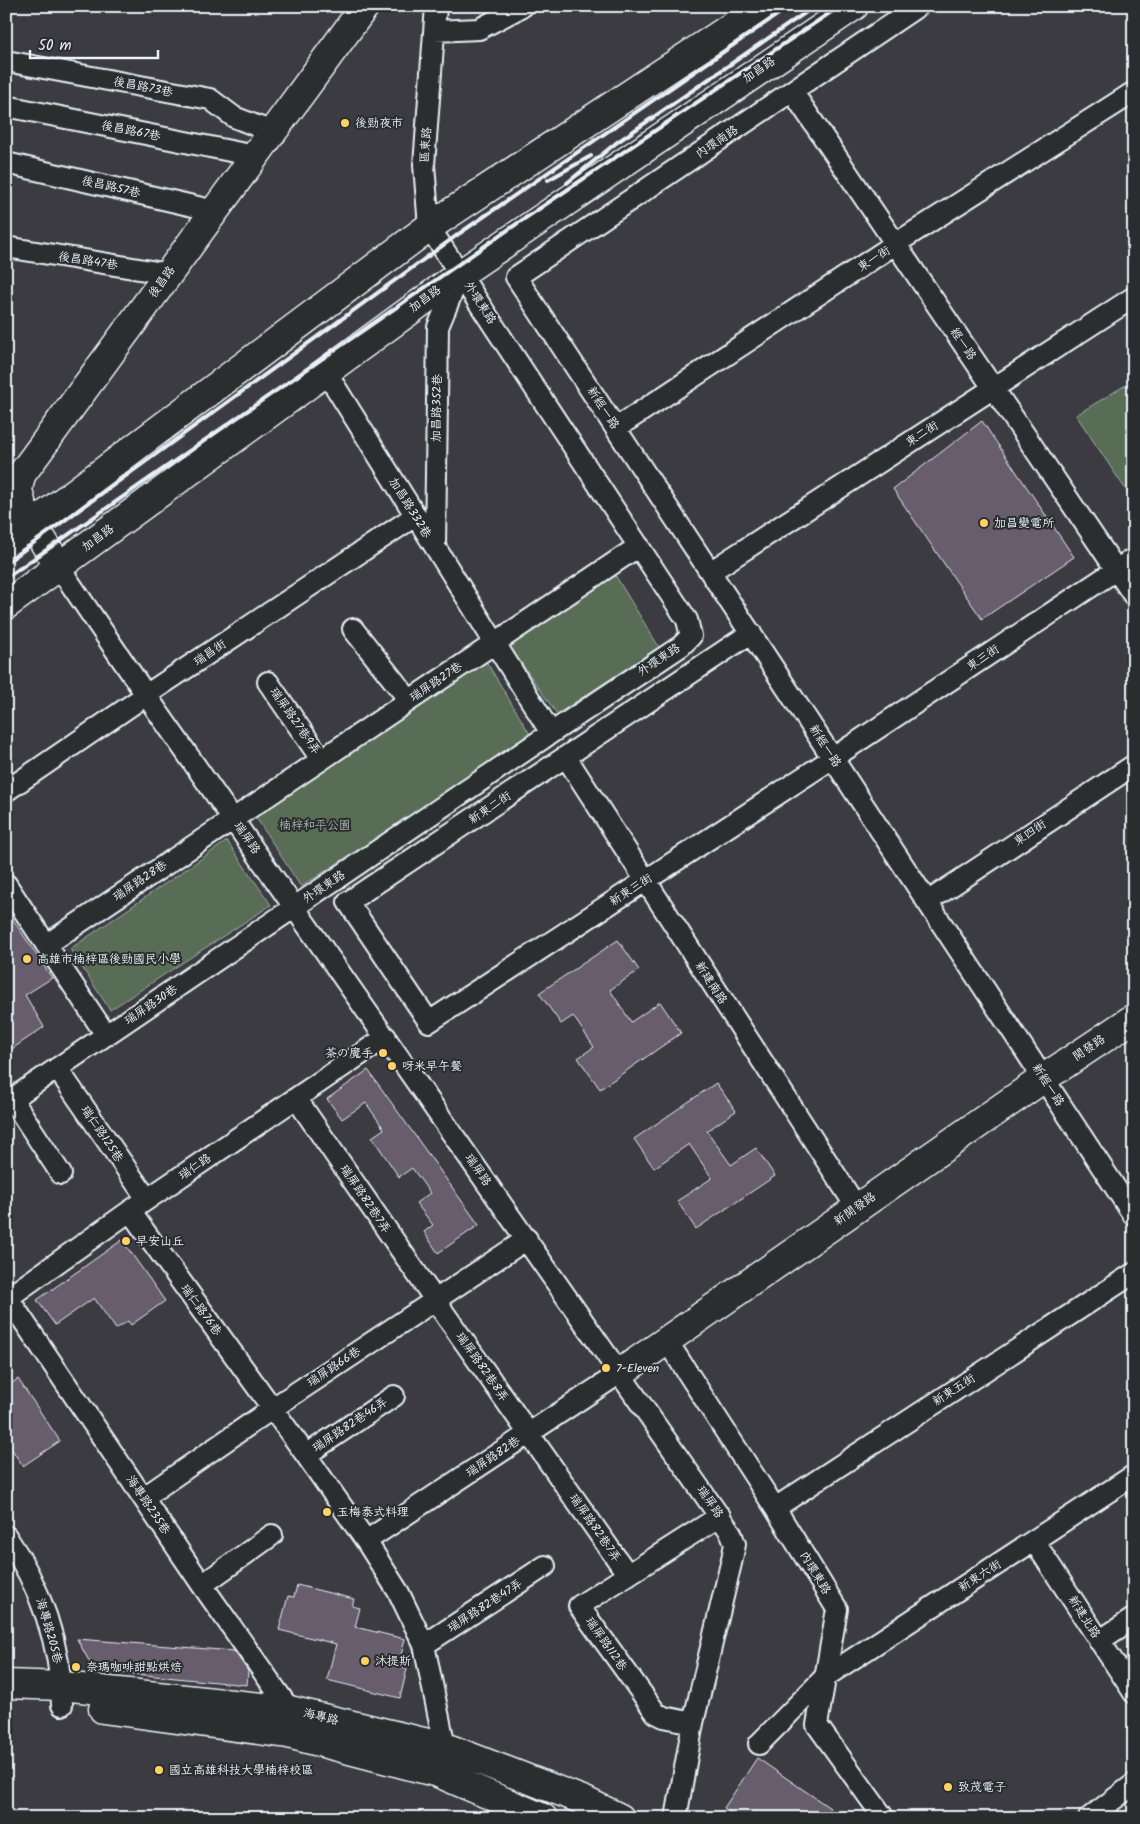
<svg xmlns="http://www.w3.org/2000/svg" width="1140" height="1824" font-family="Kalam,'LXGW WenKai TC','Klee One',sans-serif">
	<rect width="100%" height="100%" fill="#3c3b41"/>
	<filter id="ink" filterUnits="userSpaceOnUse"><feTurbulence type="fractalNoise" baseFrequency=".02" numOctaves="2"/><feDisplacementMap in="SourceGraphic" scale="10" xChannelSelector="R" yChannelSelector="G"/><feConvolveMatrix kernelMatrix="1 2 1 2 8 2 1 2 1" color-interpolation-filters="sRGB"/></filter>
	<g filter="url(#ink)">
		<path fill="#596c56" stroke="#a0aea7" d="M 1134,380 L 1134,502 L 1076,415 Z
			M 615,575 L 659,647 L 557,714 L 508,644 Z
			M 486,661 L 531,736 L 301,887 L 253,813 Z
			M 227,841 L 271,905 L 110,1010 L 70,949 Z"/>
		<path fill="#675d6d" stroke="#e8f1f8" d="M 982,421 L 1074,557 L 982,619 L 893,489 Z
			M 6,909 L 52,978 L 25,995 L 44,1027 L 6,1053 Z
			M 618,940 L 639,970 L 610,990 L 631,1022 L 660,1002 L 681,1033 L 600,1089 L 578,1058 L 594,1047 L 573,1016 L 561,1024 L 539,993 Z
			M 368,1070 L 479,1225 L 438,1253 L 424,1232 L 433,1225 L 416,1203 L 430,1193 L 412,1168 L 399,1177 L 372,1137 L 384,1129 L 366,1103 L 342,1119 L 327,1099 Z
			M 716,1083 L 736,1111 L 707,1131 L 731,1165 L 756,1148 L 775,1176 L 696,1229 L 677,1201 L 712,1178 L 689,1144 L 654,1168 L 634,1139 Z
			M 122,1240 L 165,1301 L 131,1325 L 128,1321 L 116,1329 L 94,1298 L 55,1325 L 37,1300 Z
			M 18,1379 L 60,1441 L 23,1466 L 6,1441 L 6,1387 Z
			M 297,1585 L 354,1599 L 352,1606 L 360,1608 L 355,1627 L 405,1639 L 398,1667 L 407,1669 L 400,1698 L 327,1680 L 336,1644 L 279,1630 L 288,1596 L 294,1597 Z
			M 77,1639 L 234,1651 L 248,1671 L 247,1685 L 94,1670 Z
			M 757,1758 L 830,1808 L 823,1818 L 738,1818 L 724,1808 Z"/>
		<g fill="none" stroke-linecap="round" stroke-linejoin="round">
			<defs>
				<path id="street" d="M 918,6 L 516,277 L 1134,1216
					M 434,31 L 479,29 L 523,6
					M 6,61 L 210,99 L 234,117 L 272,132
					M 792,91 L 1134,596
					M 6,106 L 255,156
					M 6,163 L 215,211
					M 6,247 L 169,274
					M 326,372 L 551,733
					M 616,428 L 895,244 L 1134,92
					M 435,547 L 438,327 L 460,274
					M 59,567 L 146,695 L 731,1533 L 735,1544 L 732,1559 L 693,1723 L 676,1818
					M 710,572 L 1134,297
					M 353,629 L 409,700
					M 751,633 L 348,902 L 429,1022 L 833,758 L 1134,558
					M 268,682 L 321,759
					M 566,757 L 857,1208
					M 6,791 L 146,695 L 415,516
					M 6,884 L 106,1035
					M 927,902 L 1134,765
					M 46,945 L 639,546
					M 57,1068 L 147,1199
					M 296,1098 L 435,1300 L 628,1575
					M 12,1099 L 61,1174
					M 6,1103 L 551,733 L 681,646 L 691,636 L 687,620 L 429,227 L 424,165 L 436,6
					M 130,1211 L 306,1455 L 366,1541 L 399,1593 L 424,1645 L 445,1747 L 442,1758
					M 6,1295 L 202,1585 L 290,1710
					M 6,1299 L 130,1211 L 386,1037
					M 667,1341 L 775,1508 L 837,1609 L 817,1725 L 884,1818
					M 306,1455 L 394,1396
					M 143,1498 L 273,1408 L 527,1239
					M 775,1508 L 1134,1273
					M 6,1536 C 40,1585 61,1645 62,1705
					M 366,1541 L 620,1373
					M 1034,1541 L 1134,1693
					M 202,1585 L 272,1535
					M 1099,1641 L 1134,1618
					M 424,1645 L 545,1566
					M 693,1723 L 664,1717 L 656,1713 L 579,1606 L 720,1516
					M 759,1744 L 825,1677 L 1134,1475
					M 1089,1818 L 1134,1784"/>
				<path id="secondary" d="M 6,542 L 33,524 L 429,227 L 763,6
					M 59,567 L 22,506 L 18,490 L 21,475 L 365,6
					M 6,605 L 460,274 L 854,6
					M 620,1373 L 1044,1078 L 1134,1018
					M 6,1684 L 62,1686 L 290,1710 L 445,1747 L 585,1801 L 620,1818
					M 103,1709 L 288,1734 L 438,1773 L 543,1818"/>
			</defs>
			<use href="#street" stroke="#e8f1f8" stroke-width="24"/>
			<use href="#secondary" stroke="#e8f1f8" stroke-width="31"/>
			<use href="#street" stroke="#2a2d2e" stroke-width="20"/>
			<use href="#secondary" stroke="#2a2d2e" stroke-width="28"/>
			<path stroke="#e8f1f8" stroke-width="4" d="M 548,180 L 591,156
				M 567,183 L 616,143 L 815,6
				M 6,563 L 460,233 L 790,6
				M 6,578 L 515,225 L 840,6"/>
		</g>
	</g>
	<g fill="#ffd166" stroke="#2a2d2e" stroke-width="2">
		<circle cx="345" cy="123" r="5"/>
		<circle cx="984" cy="523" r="5"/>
		<circle cx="27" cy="959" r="5"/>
		<circle cx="383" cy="1053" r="5"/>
		<circle cx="392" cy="1066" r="5"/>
		<circle cx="126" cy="1241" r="5"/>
		<circle cx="606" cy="1368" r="5"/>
		<circle cx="327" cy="1512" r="5"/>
		<circle cx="365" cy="1661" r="5"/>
		<circle cx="76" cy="1667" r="5"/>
		<circle cx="159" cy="1770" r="5"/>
		<circle cx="948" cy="1787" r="5"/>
	</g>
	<g text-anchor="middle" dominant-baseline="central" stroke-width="4" stroke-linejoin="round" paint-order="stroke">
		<g font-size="12" fill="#e8f1f8" stroke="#2a2d2e">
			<text transform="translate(759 70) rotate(-34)">加昌路</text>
			<text transform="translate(143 87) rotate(11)">後昌路73巷</text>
			<text transform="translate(131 131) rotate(11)">後昌路67巷</text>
			<text transform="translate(717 142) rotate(-34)">內環南路</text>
			<text transform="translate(426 145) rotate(-86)">區東路</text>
			<text transform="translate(111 187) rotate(13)">後昌路57巷</text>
			<text transform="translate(874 259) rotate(-33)">東一街</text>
			<text transform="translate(88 261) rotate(9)">後昌路47巷</text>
			<text transform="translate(162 282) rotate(-54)">後昌路</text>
			<text transform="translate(425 299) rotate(-36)">加昌路</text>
			<text transform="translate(480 303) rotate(57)">外環東路</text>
			<text transform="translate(963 344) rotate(56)">經一路</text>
			<text transform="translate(437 408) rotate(-89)">加昌路352巷</text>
			<text transform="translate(603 408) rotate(57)">新經一路</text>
			<text transform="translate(922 434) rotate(-33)">東二街</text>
			<text transform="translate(410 508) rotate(58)">加昌路332巷</text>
			<text transform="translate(98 538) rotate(-36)">加昌路</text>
			<text transform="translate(210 653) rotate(-34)">瑞昌街</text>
			<text transform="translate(983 658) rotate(-34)">東三街</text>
			<text transform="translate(659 660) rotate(-34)">外環東路</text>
			<text transform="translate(436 682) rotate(-34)">瑞屏路27巷</text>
			<text transform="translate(295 721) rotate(55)">瑞屏路27巷9弄</text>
			<text transform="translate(825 746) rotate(57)">新經一路</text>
			<text transform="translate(490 808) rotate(-34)">新東二街</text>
			<text transform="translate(1030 833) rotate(-34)">東四街</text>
			<text transform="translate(247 838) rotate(55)">瑞屏路</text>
			<text transform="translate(140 881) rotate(-34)">瑞屏路28巷</text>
			<text transform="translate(324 887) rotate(-34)">外環東路</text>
			<text transform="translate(631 890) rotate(-33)">新東三街</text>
			<text transform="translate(711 983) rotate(57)">新建南路</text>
			<text transform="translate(151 1005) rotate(-34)">瑞屏路30巷</text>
			<text transform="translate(1089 1048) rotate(-34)">開發路</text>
			<text transform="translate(1048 1085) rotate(57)">新經一路</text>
			<text transform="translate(102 1134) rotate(56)">瑞仁路125巷</text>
			<text transform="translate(195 1167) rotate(-34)">瑞仁路</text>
			<text transform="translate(478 1170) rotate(55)">瑞屏路</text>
			<text transform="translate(365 1199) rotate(56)">瑞屏路82巷7弄</text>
			<text transform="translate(855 1209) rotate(-35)">新開發路</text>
			<text transform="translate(201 1310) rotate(54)">瑞仁路76巷</text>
			<text transform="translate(334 1367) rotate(-34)">瑞屏路66巷</text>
			<text transform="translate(482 1367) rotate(55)">瑞屏路82巷8弄</text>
			<text transform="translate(954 1390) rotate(-33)">新東五街</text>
			<text transform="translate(350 1425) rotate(-34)">瑞屏路82巷46弄</text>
			<text transform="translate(493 1457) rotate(-34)">瑞屏路82巷</text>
			<text transform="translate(710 1502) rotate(55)">瑞屏路</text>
			<text transform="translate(148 1505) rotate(56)">海專路235巷</text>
			<text transform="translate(595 1528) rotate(55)">瑞屏路82巷7弄</text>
			<text transform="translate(815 1573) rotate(59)">內環東路</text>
			<text transform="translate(980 1576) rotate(-33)">新東六街</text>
			<text transform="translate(485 1606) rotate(-33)">瑞屏路82巷47弄</text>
			<text transform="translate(1084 1617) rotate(57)">新建北路</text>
			<text transform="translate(49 1631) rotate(74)">海專路205巷</text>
			<text transform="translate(606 1644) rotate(55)">瑞屏路112巷</text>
			<text transform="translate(321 1717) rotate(13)">海專路</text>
		</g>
		<g font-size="12" fill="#e8f1f8" stroke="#2a2d2e" text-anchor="start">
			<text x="355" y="123">後勁夜市</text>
			<text x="994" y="523">加昌變電所</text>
			<text x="37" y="959">高雄市楠梓區後勁國民小學</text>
			<text x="373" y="1053" text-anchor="end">茶の魔手</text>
			<text x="402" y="1066">呀米早午餐</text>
			<text x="136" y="1241">早安山丘</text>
			<text x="616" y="1368">7-Eleven</text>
			<text x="337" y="1512">玉梅泰式料理</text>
			<text x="375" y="1661">沐提斯</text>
			<text x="86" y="1667">奈瑪咖啡甜點烘焙</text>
			<text x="169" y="1770">國立高雄科技大學楠梓校區</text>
			<text x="958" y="1787">致茂電子</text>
		</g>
		<g font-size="12" fill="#a8b5af" stroke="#2a2d2e">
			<text x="315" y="825">楠梓和平公園</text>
		</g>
	</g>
	<rect width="1140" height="1824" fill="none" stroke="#2a2d2e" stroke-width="25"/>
	<rect x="12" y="12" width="1115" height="1799" fill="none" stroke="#e8f1f8" stroke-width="2" filter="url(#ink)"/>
	<path d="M30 50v8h128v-8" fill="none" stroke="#e8f1f8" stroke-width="2.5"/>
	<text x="38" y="50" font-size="15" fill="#e8f1f8" stroke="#2a2d2e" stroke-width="4" paint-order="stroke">50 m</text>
</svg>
